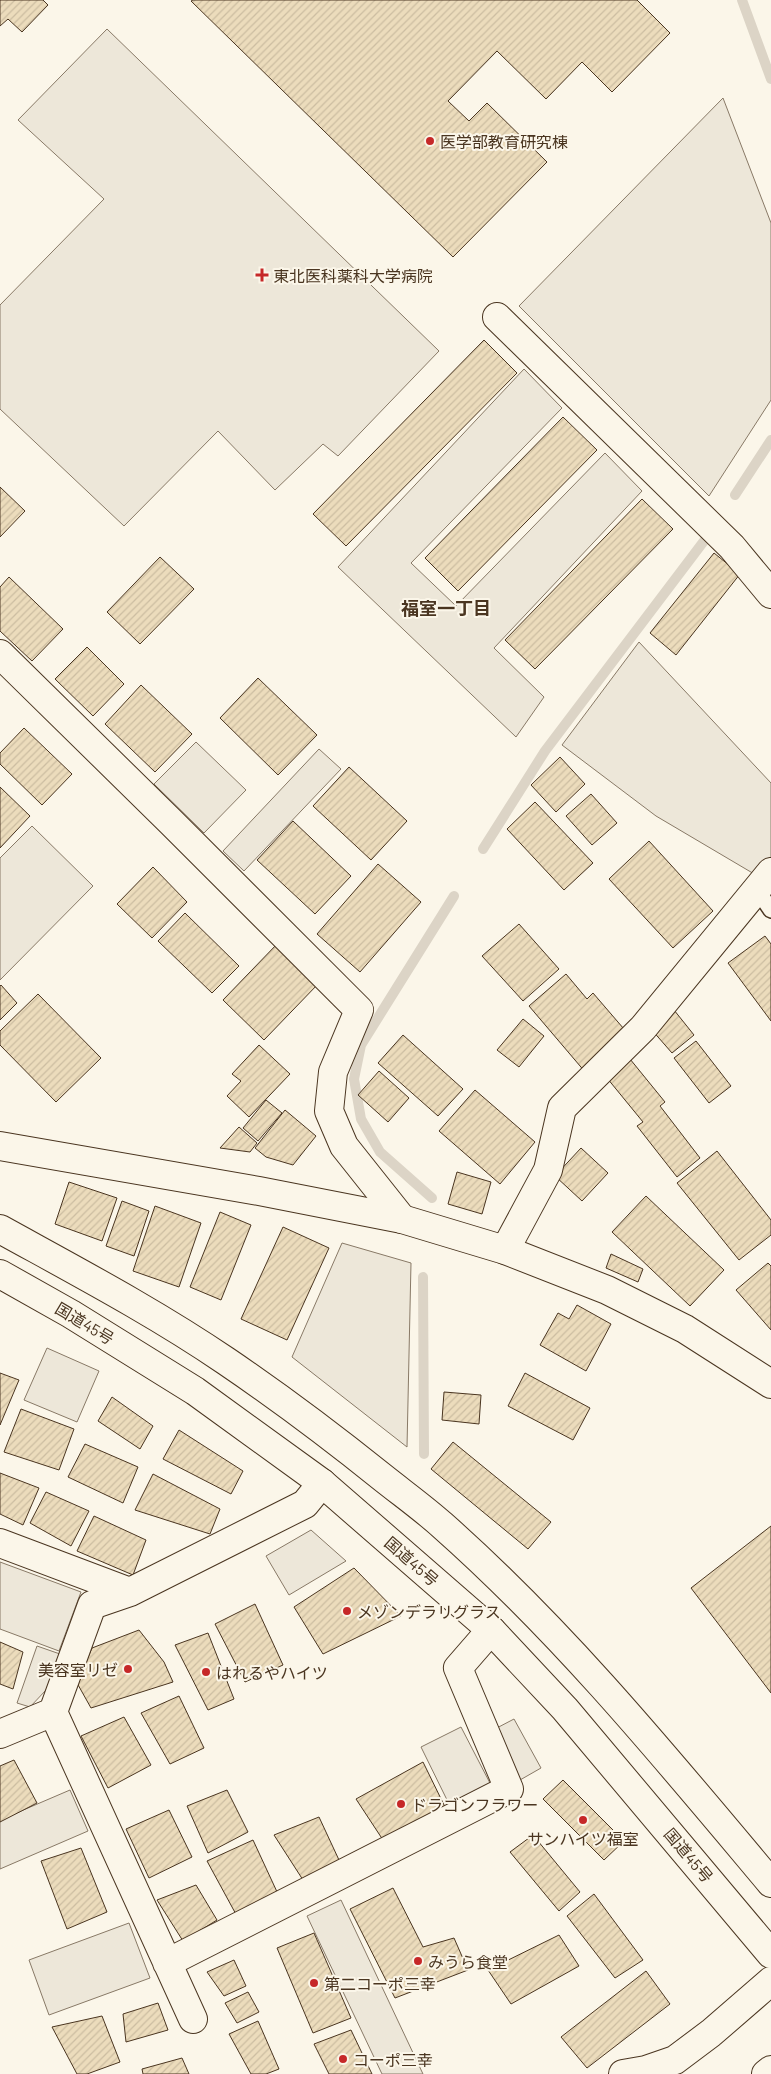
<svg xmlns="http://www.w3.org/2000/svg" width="771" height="2074" font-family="Barlow,'Noto Sans JP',sans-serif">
	<defs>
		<pattern id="building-hatch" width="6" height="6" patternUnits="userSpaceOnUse" patternTransform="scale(1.25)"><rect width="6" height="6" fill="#ecdcbc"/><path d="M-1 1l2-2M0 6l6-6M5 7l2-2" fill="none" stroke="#ccbda1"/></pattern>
	</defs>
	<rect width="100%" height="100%" fill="#fbf6e9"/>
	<path fill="#ede7d9" stroke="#887966" d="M 107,29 L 439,351 L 338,456 L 323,444 L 275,490 L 218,431 L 124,526 L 0,409 L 0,305 L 104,199 L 18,120 Z
		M 723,98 L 771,223 L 771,400 L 709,496 L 519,306 Z
		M 524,369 L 562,408 L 411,563 L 456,606 L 605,453 L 642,491 L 494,648 L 544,697 L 516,737 L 338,567 Z
		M 639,642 L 771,783 L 771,865 L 761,878 L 656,816 L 562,745 Z
		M 196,742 L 246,790 L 204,833 L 154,784 Z
		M 319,749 L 341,769 L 244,871 L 223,851 Z
		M 32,826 L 93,886 L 0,980 L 0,858 Z
		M 342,1243 L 411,1263 L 407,1447 L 292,1357 Z
		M 47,1348 L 99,1371 L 77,1422 L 24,1400 Z
		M 311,1530 L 346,1561 L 289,1595 L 266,1556 Z
		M 0,1562 L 81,1592 L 59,1651 L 0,1629 Z
		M 37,1646 L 60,1654 L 46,1690 L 30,1707 L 17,1703 Z
		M 514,1719 L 541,1768 L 520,1780 L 493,1730 Z
		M 461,1727 L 491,1785 L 450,1806 L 421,1747 Z
		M 70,1790 L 88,1831 L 0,1869 L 0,1820 Z
		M 341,1900 L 423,2074 L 382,2074 L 307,1916 Z
		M 129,1923 L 150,1978 L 49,2015 L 29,1960 Z"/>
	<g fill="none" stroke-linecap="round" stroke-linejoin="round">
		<path stroke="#dcd4c6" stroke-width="10" d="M 742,0 L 771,79
			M 735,495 L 771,440
			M 483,849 L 545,751 L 704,541
			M 432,1198 L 380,1152 L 361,1119 L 354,1079 L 361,1045 L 454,896
			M 423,1277 L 424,1454"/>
	</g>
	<path fill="url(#building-hatch)" stroke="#4a3520" d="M 0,0 L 43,0 L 48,5 L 22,32 L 8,19 L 0,26 Z
		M 193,0 L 637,0 L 670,33 L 612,92 L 582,62 L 546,99 L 497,51 L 448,101 L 469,121 L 487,103 L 547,162 L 453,257 L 191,1 Z
		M 484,340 L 517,373 L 346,546 L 313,514 Z
		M 563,417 L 597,450 L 458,591 L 425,558 Z
		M 0,487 L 25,511 L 0,537 Z
		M 642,499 L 673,529 L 535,669 L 505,640 Z
		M 714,553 L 740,574 L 676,655 L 650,633 Z
		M 160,557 L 194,589 L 140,644 L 107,612 Z
		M 9,577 L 63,629 L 32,661 L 0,631 L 0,587 Z
		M 87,647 L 124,684 L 93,716 L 55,679 Z
		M 258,678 L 317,735 L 278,775 L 220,718 Z
		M 141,685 L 192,734 L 155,772 L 105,724 Z
		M 24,728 L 72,774 L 42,805 L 0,764 L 0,753 Z
		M 560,757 L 585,784 L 556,812 L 531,785 Z
		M 349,767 L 407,821 L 371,860 L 313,806 Z
		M 0,787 L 30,816 L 0,848 Z
		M 591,794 L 617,823 L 592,845 L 566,816 Z
		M 535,802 L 593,863 L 564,890 L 507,829 Z
		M 293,821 L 351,876 L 315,914 L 257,860 Z
		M 649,841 L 713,911 L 673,948 L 609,879 Z
		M 378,864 L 421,902 L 360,972 L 317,934 Z
		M 153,867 L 187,902 L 152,938 L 117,904 Z
		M 185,913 L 239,966 L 212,993 L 158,941 Z
		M 519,924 L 559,969 L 523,1001 L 482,956 Z
		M 765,936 L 771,944 L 771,1021 L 728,963 Z
		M 278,943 L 319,983 L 264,1040 L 223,1000 Z
		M 566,974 L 587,999 L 593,993 L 630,1036 L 586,1073 L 529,1006 Z
		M 1,985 L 17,1003 L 0,1020 L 0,986 Z
		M 38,994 L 101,1058 L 56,1102 L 0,1045 L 0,1031 Z
		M 674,1010 L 694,1035 L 672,1053 L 651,1029 Z
		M 523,1019 L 544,1036 L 519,1067 L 497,1050 Z
		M 403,1035 L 463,1089 L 438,1116 L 378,1063 Z
		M 696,1041 L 731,1086 L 709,1103 L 674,1058 Z
		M 259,1045 L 290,1074 L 249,1117 L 227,1096 L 241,1081 L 232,1074 Z
		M 630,1059 L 665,1102 L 660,1106 L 700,1158 L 677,1177 L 637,1126 L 643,1122 L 607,1078 Z
		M 379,1071 L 409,1098 L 388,1122 L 358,1095 Z
		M 475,1090 L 535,1142 L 500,1184 L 439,1131 Z
		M 266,1100 L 282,1113 L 258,1141 L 243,1128 Z
		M 285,1110 L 316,1136 L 293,1165 L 266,1157 L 255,1148 Z
		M 239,1127 L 257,1143 L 250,1152 L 220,1148 Z
		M 581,1148 L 608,1173 L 582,1201 L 555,1176 Z
		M 717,1151 L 771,1220 L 771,1235 L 739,1260 L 677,1183 Z
		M 457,1172 L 491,1182 L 482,1214 L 448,1204 Z
		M 69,1182 L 117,1198 L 102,1241 L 55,1224 Z
		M 646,1196 L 724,1270 L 690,1306 L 612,1232 Z
		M 122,1201 L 149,1211 L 134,1256 L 106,1246 Z
		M 155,1206 L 201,1223 L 179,1287 L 133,1271 Z
		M 220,1212 L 251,1225 L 221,1300 L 190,1287 Z
		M 283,1227 L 329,1248 L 287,1340 L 241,1319 Z
		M 611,1254 L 643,1269 L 638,1282 L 606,1268 Z
		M 768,1263 L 771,1266 L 771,1330 L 736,1290 Z
		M 577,1305 L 611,1324 L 586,1371 L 540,1345 L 558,1313 L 569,1319 Z
		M 0,1373 L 19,1380 L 0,1425 Z
		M 525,1373 L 590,1408 L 573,1440 L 508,1406 Z
		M 444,1392 L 481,1395 L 479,1424 L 442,1420 Z
		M 112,1397 L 153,1426 L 140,1449 L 98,1421 Z
		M 21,1409 L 74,1429 L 59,1470 L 4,1452 Z
		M 179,1430 L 243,1471 L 231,1494 L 163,1459 Z
		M 453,1442 L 551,1522 L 528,1549 L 431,1469 Z
		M 85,1444 L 138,1467 L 123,1503 L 68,1477 Z
		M 0,1473 L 39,1488 L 23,1525 L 0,1514 Z
		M 153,1474 L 220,1509 L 210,1534 L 135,1510 Z
		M 46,1492 L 89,1511 L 71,1546 L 30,1523 Z
		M 94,1516 L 146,1540 L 133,1575 L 77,1551 Z
		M 771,1526 L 771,1693 L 691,1588 Z
		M 354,1568 L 401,1616 L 323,1654 L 294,1607 Z
		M 255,1604 L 283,1665 L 245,1682 L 215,1624 Z
		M 139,1630 L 164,1662 L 173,1682 L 91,1708 L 77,1683 L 92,1648 Z
		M 208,1633 L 234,1699 L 208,1710 L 175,1645 Z
		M 0,1642 L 23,1652 L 13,1689 L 0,1684 Z
		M 179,1696 L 204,1748 L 170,1764 L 141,1713 Z
		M 124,1717 L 151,1765 L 108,1788 L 81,1736 Z
		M 14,1760 L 37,1803 L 0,1822 L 0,1766 Z
		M 423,1762 L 446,1809 L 383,1840 L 356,1799 Z
		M 563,1780 L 624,1841 L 604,1860 L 543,1799 Z
		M 227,1790 L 248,1832 L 208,1853 L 187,1806 Z
		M 169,1810 L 192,1857 L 149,1878 L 126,1829 Z
		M 319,1817 L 339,1860 L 303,1880 L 274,1835 Z
		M 533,1835 L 580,1892 L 559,1911 L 510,1852 Z
		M 253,1840 L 278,1894 L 238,1918 L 207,1861 Z
		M 81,1848 L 107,1912 L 67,1929 L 41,1861 Z
		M 196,1885 L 217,1920 L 183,1941 L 157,1900 Z
		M 393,1888 L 423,1947 L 454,1938 L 468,1970 L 395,1998 L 350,1909 Z
		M 594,1894 L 643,1960 L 615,1978 L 567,1916 Z
		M 314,1933 L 351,2018 L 313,2033 L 277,1948 Z
		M 559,1935 L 579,1966 L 511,2004 L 488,1970 Z
		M 234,1960 L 246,1986 L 224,1996 L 207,1972 Z
		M 646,1971 L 670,2004 L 587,2068 L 561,2037 Z
		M 248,1992 L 259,2012 L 237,2023 L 225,2003 Z
		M 158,2003 L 168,2030 L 126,2042 L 123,2014 Z
		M 102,2016 L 120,2062 L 87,2074 L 77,2074 L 52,2027 Z
		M 258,2021 L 279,2069 L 266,2074 L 251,2074 L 229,2034 Z
		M 351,2030 L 372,2074 L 329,2074 L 314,2044 Z
		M 182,2058 L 189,2074 L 143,2074 L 142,2069 Z"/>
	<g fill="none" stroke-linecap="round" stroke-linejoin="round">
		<defs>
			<path id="service" d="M 756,888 L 771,910"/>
			<path id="minor" d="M 497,317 L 732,547 L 771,594
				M 0,654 L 171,822 L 359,1010 L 333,1072 L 329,1111 L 344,1146 L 402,1219
				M 505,1250 L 548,1170 L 562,1108 L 643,1028 L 771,872
				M 0,1543 L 130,1592
				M 0,1734 L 53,1712
				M 167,1963 L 509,1789 L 458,1668 L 491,1630
				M 193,2019 L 53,1712 L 92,1605 L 130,1592 L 305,1504 L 322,1483"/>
			<path id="tertiary" d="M 0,1146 L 259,1191 L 402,1219 L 505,1250 L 607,1290 L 685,1329 L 771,1384"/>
			<path id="secondary" d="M 623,2074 L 646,2070 L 675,2060 L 711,2033 L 771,1981
				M 766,2074 L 771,2070"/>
			<path id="trunk" d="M 0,1229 C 76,1271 154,1312 226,1361 C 279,1397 331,1436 382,1477 C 402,1493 423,1508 442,1525 C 563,1632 667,1759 771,1883
				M 0,1274 L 71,1314 L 195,1391 L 322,1483 L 491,1630 L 565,1709 L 771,1954"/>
		</defs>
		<use href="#service" stroke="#4a3520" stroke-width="18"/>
		<use href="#minor" stroke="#4a3520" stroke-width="30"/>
		<use href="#tertiary" stroke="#4a3520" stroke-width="30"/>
		<use href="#secondary" stroke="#4a3520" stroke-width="30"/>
		<use href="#trunk" stroke="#4a3520" stroke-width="30"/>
		<use href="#service" stroke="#fbf6e9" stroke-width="15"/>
		<use href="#minor" stroke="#fbf6e9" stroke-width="28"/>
		<use href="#tertiary" stroke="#fbf6e9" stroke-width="28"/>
		<use href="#secondary" stroke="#fbf6e9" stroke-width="28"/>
		<use href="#trunk" stroke="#fbf6e9" stroke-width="28"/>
	</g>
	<g fill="#c62828" stroke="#fbf6e9" stroke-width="2">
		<circle cx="430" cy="141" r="5"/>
		<path d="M259.5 267.5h5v5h5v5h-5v5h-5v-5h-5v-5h5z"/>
		<circle cx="347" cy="1611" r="5"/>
		<circle cx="128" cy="1669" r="5"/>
		<circle cx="206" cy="1672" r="5"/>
		<circle cx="401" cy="1804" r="5"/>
		<circle cx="583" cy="1820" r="5"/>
		<circle cx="418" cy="1961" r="5"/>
		<circle cx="314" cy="1983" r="5"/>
		<circle cx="343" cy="2059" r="5"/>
	</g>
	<g text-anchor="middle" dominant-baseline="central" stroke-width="4" stroke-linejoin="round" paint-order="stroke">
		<g font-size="16" fill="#4a3520" stroke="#fbf6e9" text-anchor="start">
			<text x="440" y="141">医学部教育研究棟</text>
			<text x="273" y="275">東北医科薬科大学病院</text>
			<text x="357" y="1611">メゾンデラリグラス</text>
			<text x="118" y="1669" text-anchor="end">美容室リゼ</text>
			<text x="216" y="1672">はれるやハイツ</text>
			<text x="411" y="1804">ドラゴンフラワー</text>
			<text x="583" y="1838" text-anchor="middle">サンハイツ福室</text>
			<text x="428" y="1961">みうら食堂</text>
			<text x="324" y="1983">第二コーポ三幸</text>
			<text x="353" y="2059">コーポ三幸</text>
		</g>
		<g font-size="16" fill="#4a3520" stroke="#fbf6e9">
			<text transform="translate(85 1323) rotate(31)">国道45号</text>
			<text transform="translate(412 1561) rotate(41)">国道45号</text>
			<text transform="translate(689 1855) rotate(50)">国道45号</text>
		</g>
		<g font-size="18" font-weight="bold" fill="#4a3520" stroke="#fbf6e9">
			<text x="446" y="608">福室一丁目</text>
		</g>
	</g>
</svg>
